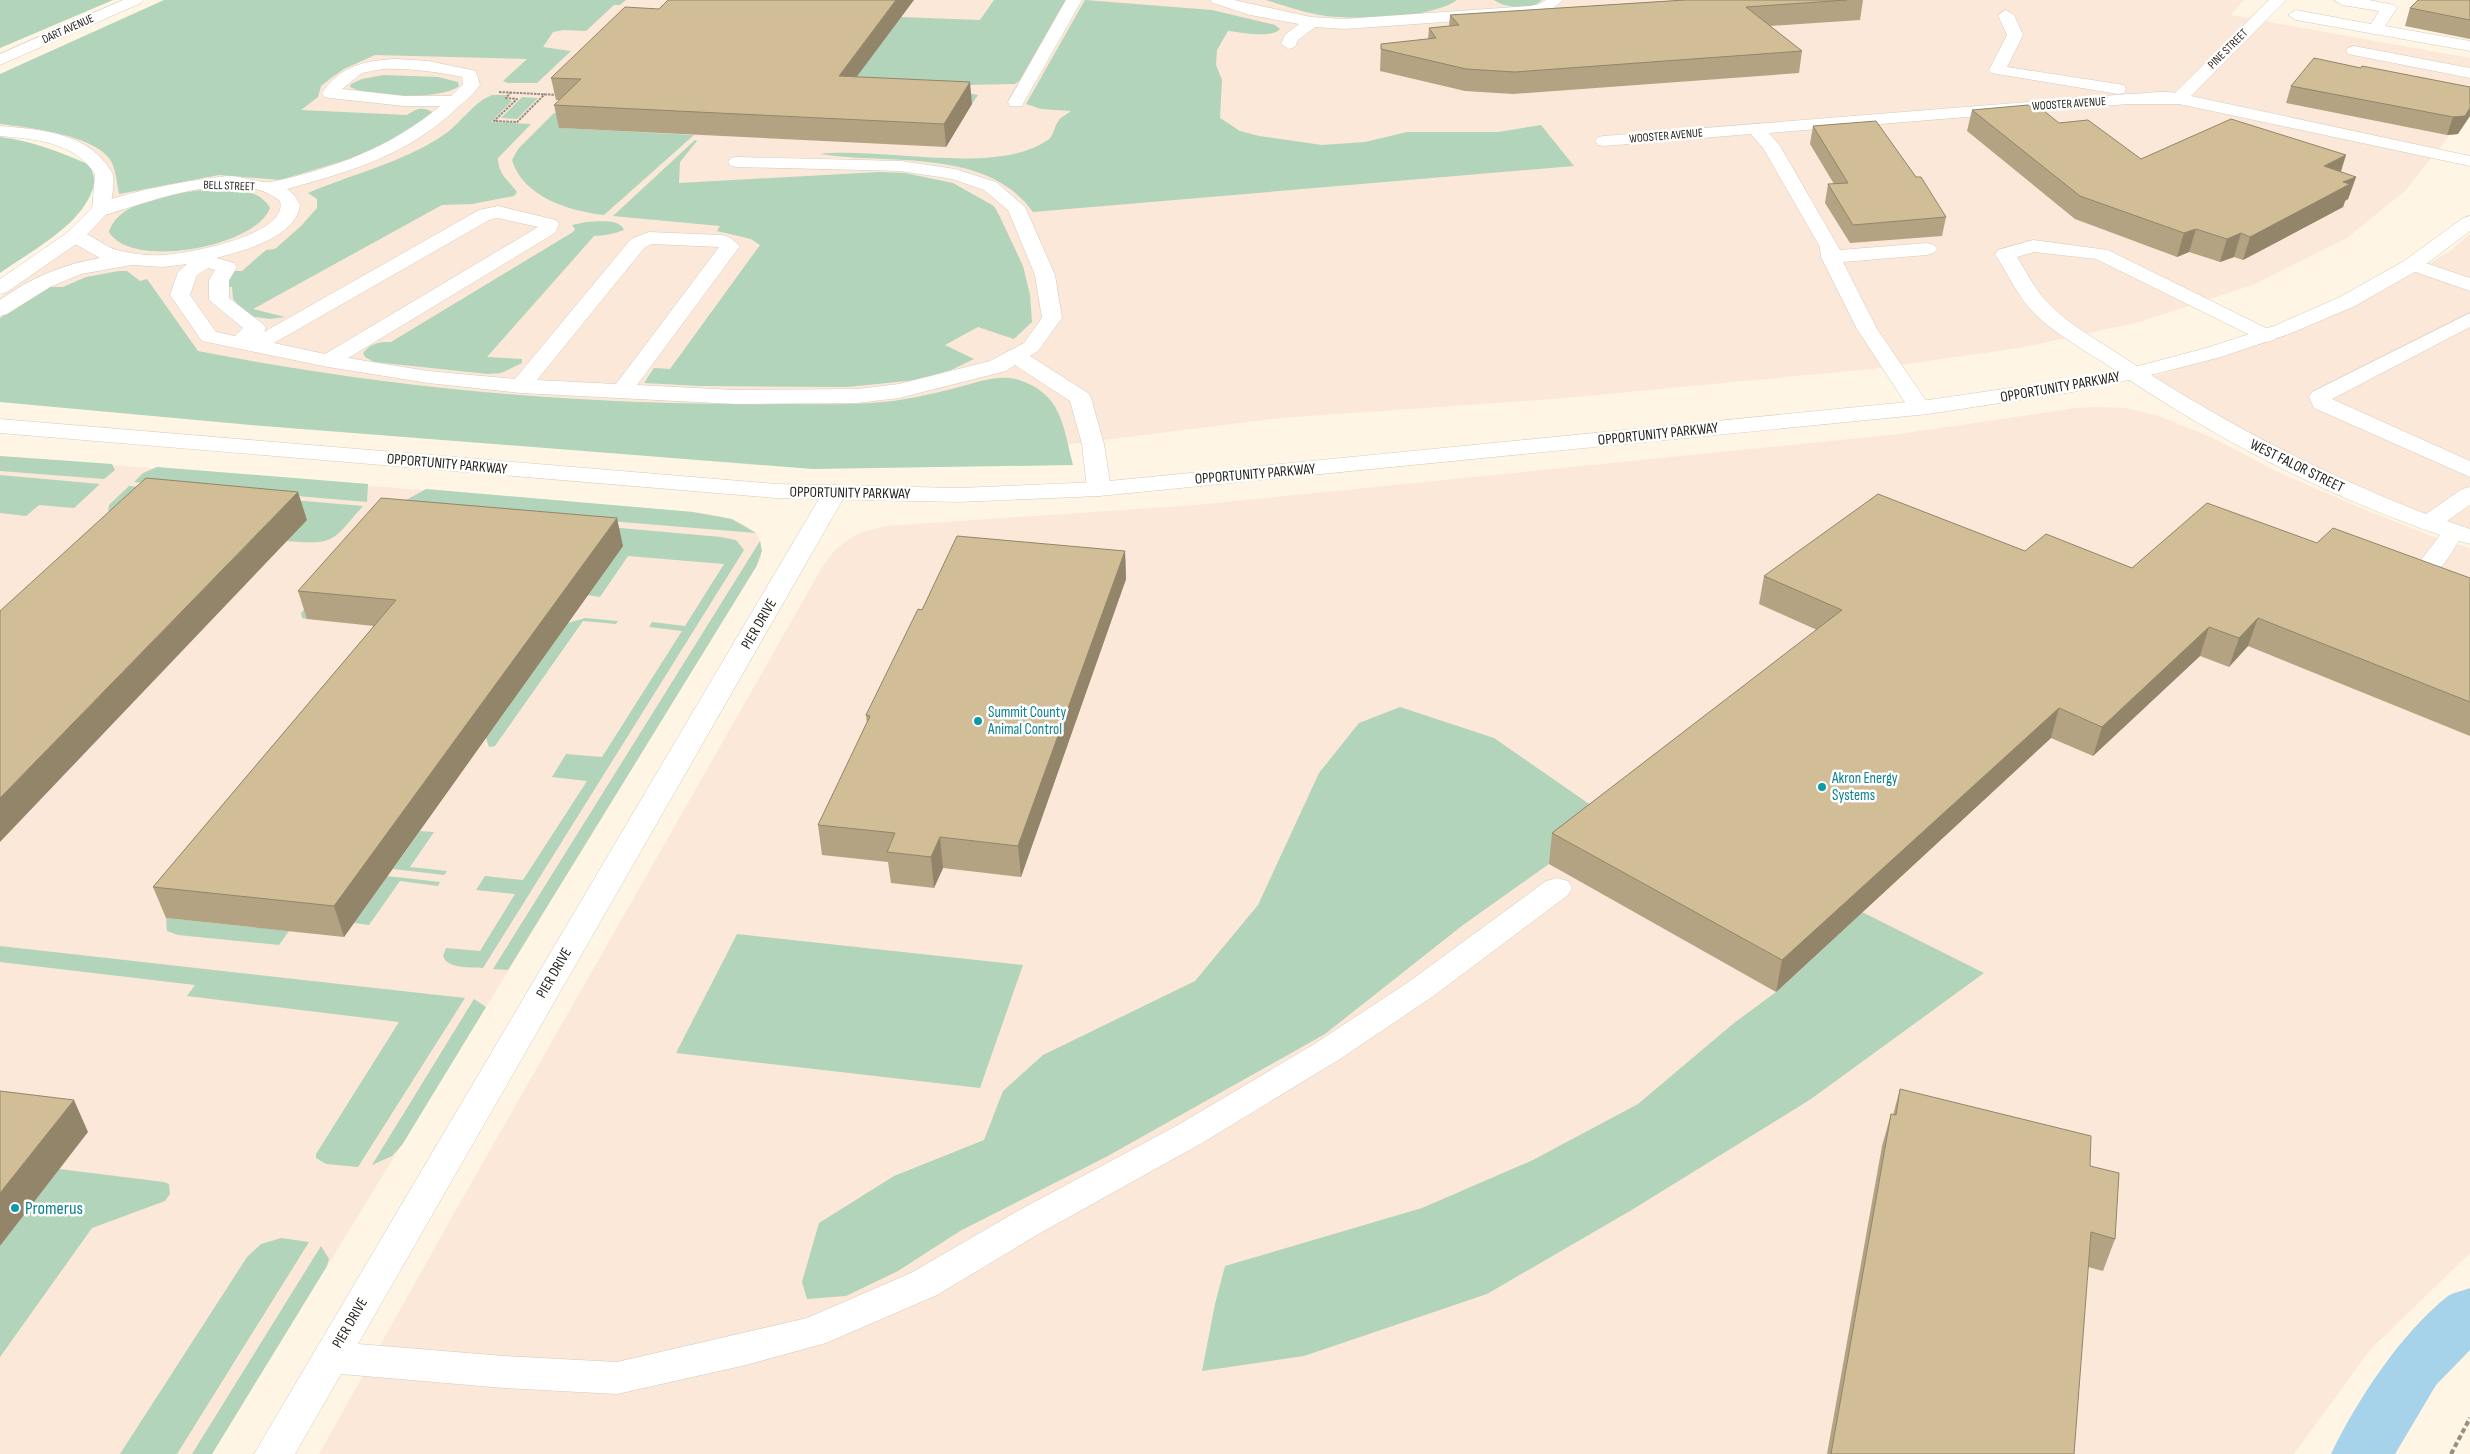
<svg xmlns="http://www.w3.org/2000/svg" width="2470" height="1454" font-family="'Sofia Sans Condensed',sans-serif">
	<rect width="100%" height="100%" fill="#fef5e4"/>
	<path fill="#fce8d8" d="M 171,0 L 2244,0 L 2231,15 L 2470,58 L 2470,110 L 2405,191 L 2347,238 L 2255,284 L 2140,322 L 2019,348 L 1872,369 L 1554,399 L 1280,418 L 985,455 L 0,379 L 0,297 L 101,217 L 109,185 L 96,153 L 64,139 L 0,128 L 0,75 Z
		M 2470,234 L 2470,533 L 2326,477 L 2258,443 L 2151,377 L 2306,328 L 2412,274 L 2450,251 Z
		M 2097,407 L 2126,408 L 2159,416 L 2211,437 L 2280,473 L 2361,508 L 2431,536 L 2470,548 L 2470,1253 L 2370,1350 L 2294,1454 L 319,1454 L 461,1201 L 824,564 L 834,551 L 849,539 L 860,533 L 885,526 L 1196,505 L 1899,434 L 2076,408 Z
		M 0,456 L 693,512 L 720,516 L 743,524 L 756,533 L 761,543 L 761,559 L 756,567 L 212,1454 L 0,1454 Z"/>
	<path fill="#b1d4ba" d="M 0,0 L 113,0 L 0,48 Z
		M 164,0 L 626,0 L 620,5 L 614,5 L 586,31 L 564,30 L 553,32 L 543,47 L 571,51 L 537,83 L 508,83 L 503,81 L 527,59 L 375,55 L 344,69 L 331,78 L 321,86 L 318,97 L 301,110 L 407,115 C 416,109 422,106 432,112 L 431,115 L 400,138 L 350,159 L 280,180 L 219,175 L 119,194 C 117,184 116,170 111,161 C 96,135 27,127 0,124 L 0,74 Z
		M 994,0 L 1066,0 L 1020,80 L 1015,84 L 967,85 L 968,93 L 978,95 L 972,104 L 841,98 L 901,17 L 980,20 Z
		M 1085,0 L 1212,10 L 1275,25 L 1280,29 C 1272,39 1240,32 1228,31 L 1217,50 L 1216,65 L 1222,80 L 1220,118 L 1240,131 L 1259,136 L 1322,145 L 1365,142 L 1407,132 L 1498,132 L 1541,125 L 1574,166 L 1033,212 C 987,147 888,165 820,154 C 883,147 996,176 1048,140 C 1054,136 1054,126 1059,120 C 1062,116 1068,114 1071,111 L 1041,109 L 1026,104 Z
		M 1266,0 L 1457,0 C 1429,19 1359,20 1326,16 C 1305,13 1286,6 1266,0 Z
		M 1494,0 L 1542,0 C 1531,11 1505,8 1494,0 Z
		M 384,75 L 438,77 L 458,82 L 459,86 C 442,100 370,98 350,87 L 351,84 L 362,79 Z
		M 492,95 L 507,95 L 505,98 L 512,101 L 491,122 L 531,124 L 498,158 C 498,174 508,180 517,192 L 514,196 L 472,204 L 442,205 L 253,309 L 285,317 L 270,319 L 248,316 L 233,299 L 232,287 L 226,287 L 234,271 L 242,271 L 266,250 L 275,249 L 301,226 L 317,208 L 317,199 L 308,193 C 352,174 401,163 442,136 C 460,125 472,103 492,95 Z
		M 522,97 L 538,98 L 517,119 L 501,118 Z
		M 554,113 L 572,114 L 560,128 L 694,135 L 604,215 C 569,211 523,197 512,160 L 518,149 Z
		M 0,137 C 33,141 60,152 90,165 C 92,171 95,178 94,184 C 86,223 31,251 0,273 Z
		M 695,140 L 697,141 L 680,162 L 679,183 L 879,172 L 905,173 L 953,183 L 994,206 L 1000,217 L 1023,266 L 1030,295 L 1032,322 L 1014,339 L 978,327 L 945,345 L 974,359 L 951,370 L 917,380 L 847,387 L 700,386 L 644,383 L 654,368 L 670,369 L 760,245 L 751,239 L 717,231 L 720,226 L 613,216 Z
		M 213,189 C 234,190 259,188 270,208 C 256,247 131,270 109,232 C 119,198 183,192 213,189 Z
		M 586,222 C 597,222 619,218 624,230 C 617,233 602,236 594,236 L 487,357 L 522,359 L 522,363 L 501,373 L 488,374 L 374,362 L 365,357 L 363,353 C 371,343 379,342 391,342 L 573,232 L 575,229 L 572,225 Z
		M 119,271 L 127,271 L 140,281 L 147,279 L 198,351 C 391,389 590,406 787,404 C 815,404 843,405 871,403 C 903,401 933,394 963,386 C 980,381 1002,374 1019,380 C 1062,394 1063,426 1073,465 L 813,469 L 251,425 L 0,402 L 0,318 L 45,287 L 63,287 L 86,277 Z
		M 0,456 L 112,464 L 115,470 L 104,479 L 0,471 Z
		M 157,467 L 368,484 L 367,502 L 134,482 L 143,473 Z
		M 0,475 L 100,484 L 74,508 L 39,505 L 26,516 L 0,513 Z
		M 129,486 L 363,506 C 331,542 336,545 286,541 L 306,520 L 108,511 L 109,505 Z
		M 426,489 L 693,512 L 732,519 L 756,533 L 399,504 Z
		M 394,508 L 721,537 L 736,540 L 744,550 L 483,968 C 471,967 447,969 443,956 L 446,948 L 480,951 L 515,894 L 476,890 L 485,876 L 523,880 L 587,781 L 552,777 L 566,754 L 602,757 L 682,631 L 649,627 L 652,622 L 685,626 L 724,564 L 628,556 L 600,597 L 587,595 L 389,526 L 307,619 L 302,618 L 301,613 Z
		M 760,541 L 762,551 L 756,567 L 508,970 L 493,969 Z
		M 585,618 L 618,621 L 616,624 L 583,621 L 495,746 L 489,747 L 486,738 L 568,623 Z
		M 1400,707 L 1494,738 L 1608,817 L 1549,864 L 1463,925 L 1325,1034 L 1106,1157 L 960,1231 L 898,1271 L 846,1296 L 807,1299 L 802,1282 L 819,1223 L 894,1176 L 984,1140 L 1003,1091 L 1043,1055 L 1195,981 L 1258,905 L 1319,773 L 1359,723 Z
		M 420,831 L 434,832 L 410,867 L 447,871 L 444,875 L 393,869 Z
		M 387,876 L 440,882 L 438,886 L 400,881 L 369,925 L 354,923 Z
		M 1862,912 L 1984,973 L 1811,1099 L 1630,1211 L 1487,1294 L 1304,1356 L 1202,1371 L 1215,1304 L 1225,1266 L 1422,1208 L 1533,1160 L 1638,1104 L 1734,1023 L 1776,992 Z
		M 166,918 L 289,931 L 279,945 L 178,935 L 167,931 Z
		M 737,934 L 1023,965 L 980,1088 L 676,1053 Z
		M 0,946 L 465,998 L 358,1167 L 326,1164 L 316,1158 L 316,1154 L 399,1022 L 187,996 L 195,985 L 0,962 Z
		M 474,999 L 486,1007 L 402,1145 L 392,1156 L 372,1165 Z
		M 59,1169 L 164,1182 L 169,1184 L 170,1194 L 165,1201 L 92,1228 L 0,1357 L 0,1246 Z
		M 281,1238 L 309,1242 L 177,1454 L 120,1454 L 247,1257 L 261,1244 Z
		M 321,1246 L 329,1259 L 327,1266 L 212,1454 L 192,1454 Z"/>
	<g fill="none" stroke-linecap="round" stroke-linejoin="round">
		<path fill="#a6d2ea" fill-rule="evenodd" d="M 2470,1288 L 2470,1350 L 2436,1385 L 2395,1454 L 2331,1454 C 2357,1400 2401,1333 2448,1296 C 2454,1292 2463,1291 2470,1288 Z"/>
		<defs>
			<path id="minor" d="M 1066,0 L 1082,0 L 1024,102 L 1022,106 L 1010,106 L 1008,102 Z
				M 1210,0 L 1234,0 L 1311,17 L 1344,19 L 1530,6 L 1540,4 L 1546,0 L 1563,0 L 1550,11 L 1530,16 L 1344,29 L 1315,27 L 1298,40 L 1295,47 L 1289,49 L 1281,44 L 1285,35 L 1299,24 L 1250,15 L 1213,3 Z
				M 2269,0 L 2286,0 L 2191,96 L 2470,156 L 2470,166 L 2179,104 L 2128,104 L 1769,133 L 1780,146 L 1840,250 L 1927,243 L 1934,245 L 1937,249 L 1934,253 L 1927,255 L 1843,262 L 1877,329 L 1931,408 L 1928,413 L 1920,415 L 1912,413 L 1857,329 L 1821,257 L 1820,247 L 1763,148 L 1751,134 L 1604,146 L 1598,145 L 1595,141 L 1598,137 L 1604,136 L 2128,94 C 2144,94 2161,90 2175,93 Z
				M 2334,0 L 2369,0 L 2394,5 L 2397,8 L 2385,26 L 2470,41 L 2470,51 L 2296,20 L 2288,15 L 2296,10 L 2371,24 L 2379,11 L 2342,5 Z
				M 2006,10 L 2014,15 L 2023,35 L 2007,67 L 2118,84 L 2124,85 L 2126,89 L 2124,93 L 2118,94 L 1991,73 L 1989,70 L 2007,35 L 1998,15 Z
				M 2354,46 L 2470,68 L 2470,78 L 2348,54 L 2346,51 L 2348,48 Z
				M 397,59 L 428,61 L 476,71 L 480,85 C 474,94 464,102 456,109 C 406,156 351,171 287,189 L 295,196 L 300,205 C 296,238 242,251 216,258 L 234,263 L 237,267 L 229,280 L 229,298 L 263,324 L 266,328 L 264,332 L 479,210 L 498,206 L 556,220 L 559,224 L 555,233 L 348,358 L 428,371 L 515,379 L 631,239 L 649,232 L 722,235 L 729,237 L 740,246 L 637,385 L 735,390 L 857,389 L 899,384 L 990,361 L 1024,343 L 1042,318 L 1035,275 L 1008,210 L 984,190 L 952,179 L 901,171 L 737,167 L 731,166 L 728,162 L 731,158 L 737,157 L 901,161 L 955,169 L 996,182 L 1025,207 L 1055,275 L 1062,318 L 1038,351 L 1030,356 L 1088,393 L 1091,398 L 1104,444 L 1111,489 L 1107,494 L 1099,496 L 1091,494 L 1087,489 L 1082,444 L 1070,401 L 1015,365 L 1006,371 L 899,398 L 857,403 L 735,404 L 521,393 L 428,383 L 328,367 L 202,341 L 170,295 L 178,272 L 187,264 L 163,267 L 132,265 L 81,274 L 50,287 L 7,314 L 0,316 L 0,300 C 30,278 64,264 100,258 L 68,240 L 65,236 L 68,232 C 87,227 102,248 121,251 C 134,254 149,256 163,255 C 186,254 290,235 280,201 C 237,165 147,204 101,216 L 94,214 L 92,210 C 103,194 208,177 230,176 C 242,176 262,184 271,182 C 332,169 392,147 440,106 L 404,106 L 330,98 L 324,97 L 322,93 C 340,66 366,60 397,59 ZM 382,69 C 410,68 436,72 462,77 L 463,84 L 451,96 L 404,96 L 342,89 L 362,73 ZM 498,218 L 538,227 L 325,354 L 274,343 L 491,219 ZM 652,244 L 719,247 L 616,384 L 537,380 L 645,247 ZM 208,268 L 215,270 L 209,280 L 209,300 L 243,328 L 235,336 L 216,332 L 190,295 L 197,275 Z
				M 2033,240 L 2108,250 L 2274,332 L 2277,336 L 2274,340 L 2267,342 L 2260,340 L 2096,259 L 2034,252 L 2017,257 C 2027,273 2035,290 2049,304 C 2069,325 2098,340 2123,357 C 2219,420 2319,473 2426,514 L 2462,489 L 2470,487 L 2470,505 L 2447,521 L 2470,529 L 2470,544 L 2459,541 C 2448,557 2440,579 2418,573 L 2415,568 L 2440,535 C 2324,495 2214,438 2113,369 C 2087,351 2057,336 2035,314 C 2018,297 2008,274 1995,254 L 1998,250 Z
				M 2414,259 L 2470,278 L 2470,291 L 2407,269 L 2404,265 L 2407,261 Z
				M 2470,313 L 2470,327 L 2332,399 L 2470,461 L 2470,477 L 2314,408 L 2309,397 L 2312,392 Z
				M 835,485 L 843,487 L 847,492 L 358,1344 L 504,1356 L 617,1362 L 807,1318 L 911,1273 L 1016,1212 L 1178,1125 L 1316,1043 L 1410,981 L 1546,881 L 1557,878 L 1568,881 L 1572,888 L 1568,895 L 1432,997 L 1340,1059 L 1202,1143 L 1042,1232 L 937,1295 L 826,1343 L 746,1365 L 617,1394 L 504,1388 L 341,1374 L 295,1454 L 254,1454 L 823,492 L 827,487 Z"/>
			<path id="major" d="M 123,0 L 144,0 L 141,3 L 0,65 L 0,54 Z
				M 101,204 L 108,206 L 110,210 L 82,240 L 7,292 L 0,294 L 0,279 L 68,232 L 94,206 Z
				M 2470,216 L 2470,231 L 2418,270 L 2355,306 L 2289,334 L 2221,357 L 2143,377 L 2072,392 L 1928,414 L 1099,496 L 959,502 L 776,498 L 0,433 L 0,419 L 776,484 L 959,488 L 1099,482 L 1928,400 L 2072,379 L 2142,365 L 2206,348 L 2274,326 L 2340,297 L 2404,261 L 2463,218 Z"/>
			<path id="highway" d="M 0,126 C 36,129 84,132 107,165 C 109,168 112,172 113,175 C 115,185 111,200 110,210 L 108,214 L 94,214 L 92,210 L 95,174 C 74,142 35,139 0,136 Z"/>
		</defs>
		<use href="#minor" stroke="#d3cbba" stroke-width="1"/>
		<use href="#major" stroke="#d3cbba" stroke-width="1"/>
		<use href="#highway" stroke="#d3cbba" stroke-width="1"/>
		<path stroke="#948e83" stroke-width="2" stroke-dasharray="2.5 1" stroke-linecap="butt" d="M 499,92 L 558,95
			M 511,92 L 506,98 L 517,99 L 494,121 L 517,122 L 545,94"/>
		<path stroke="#948e83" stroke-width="4" stroke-dasharray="5 3" stroke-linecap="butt" d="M 2451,1454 L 2470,1418"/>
		<use href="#minor" fill="#fff" fill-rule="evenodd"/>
		<use href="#major" fill="#fff" fill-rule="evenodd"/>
		<use href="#highway" fill="#fff" fill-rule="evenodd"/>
	</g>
	<path fill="#b4a382" d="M 1683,0 L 1863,0 L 1860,20 L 1770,26 L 1802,51 L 1799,73 L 1513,94 L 1465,91 L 1380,71 L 1381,44 L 1428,39 L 1429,28 L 1449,26 L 1450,15 Z
		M 2470,0 L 2470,39 L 2405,26 L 2410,8 Z
		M 2361,68 L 2470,87 L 2458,134 L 2447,135 L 2286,103 L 2291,86 Z
		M 857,77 L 972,104 L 946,147 L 559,128 L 554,105 L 560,100 L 556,100 L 551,78 Z
		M 2032,108 L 2059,123 L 2141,159 L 2341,172 L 2356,177 L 2348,199 L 2345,201 L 2343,207 L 2243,260 L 2234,257 L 2220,262 L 2189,252 L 2177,257 L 2075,219 L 1967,131 L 1972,110 Z
		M 1813,126 L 1916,177 L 1946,217 L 1942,236 L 1850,243 L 1825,203 L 1828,184 L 1834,184 L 1810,144 Z
		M 2317,543 L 2470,578 L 2470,736 L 2248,646 L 2229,667 L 2200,656 L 2093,756 L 2051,738 L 1776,992 L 1549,864 L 1552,833 L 1817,630 L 1759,604 L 1764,576 L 2025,551 L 2132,568 Z
		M 623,546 L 344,937 L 166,918 L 153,887 L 374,626 L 307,619 L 298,591 Z
		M 1125,551 L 1126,579 L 1021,877 L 943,868 L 934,888 L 891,883 L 888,862 L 822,855 L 818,825 L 867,724 L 866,715 L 922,610 Z
		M 1900,1089 L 2090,1166 L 2115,1239 L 2103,1271 L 2088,1267 L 2074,1454 L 1827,1454 L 1882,1146 L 1891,1114 L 1893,1115 Z"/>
	<path fill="#92856a" d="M 896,0 L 914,0 L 841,98 L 839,76 Z
		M 970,82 L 972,104 L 946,147 L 944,124 Z
		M 2470,108 L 2470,116 L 2458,134 L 2447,135 L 2453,117 Z
		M 2346,155 L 2339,178 L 2324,166 Z
		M 2356,177 L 2348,199 L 2345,201 L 2343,207 L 2243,260 L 2250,237 L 2343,182 Z
		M 2196,229 L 2189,252 L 2177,257 L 2184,233 Z
		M 2241,233 L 2234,257 L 2220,262 L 2227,239 Z
		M 298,492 L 307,520 L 0,842 L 0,798 Z
		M 617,518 L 623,546 L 344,937 L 334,906 Z
		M 1125,551 L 1126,579 L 1021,877 L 1018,846 Z
		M 2258,618 L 2248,646 L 2229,667 L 2239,638 Z
		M 2209,627 L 2200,656 L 2093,756 L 2102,727 Z
		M 2059,708 L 2051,738 L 1776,992 L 1782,960 Z
		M 940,837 L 943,868 L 934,888 L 931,857 Z
		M 74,1100 L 88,1132 L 0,1246 L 0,1193 Z"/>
	<path fill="#d1be97" stroke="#92856a" d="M 668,0 L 896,0 L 839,76 L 970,82 L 944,124 L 554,105 L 581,79 L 551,78 L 625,7 L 659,9 Z
		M 1685,0 L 1847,0 L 1746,7 L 1802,51 L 1515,72 L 1466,69 L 1381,49 L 1381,44 L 1436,38 L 1429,28 L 1459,25 L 1450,15 Z
		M 2418,0 L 2470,0 L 2470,20 L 2410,8 Z
		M 2314,58 L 2361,68 L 2362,66 L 2470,87 L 2470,108 L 2465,116 L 2453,117 L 2291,86 Z
		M 2028,105 L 2032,108 L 2039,107 L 2059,123 L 2088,120 L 2141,159 L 2231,119 L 2346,155 L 2324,166 L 2356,177 L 2343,182 L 2350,184 L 2250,237 L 2241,233 L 2227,239 L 2196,229 L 2184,233 L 2080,196 L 1972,110 Z
		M 1876,121 L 1916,177 L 1921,177 L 1946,217 L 1853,225 L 1828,184 L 1848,183 L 1813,126 Z
		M 146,478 L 298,492 L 0,798 L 0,611 Z
		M 1878,494 L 2025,551 L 2046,534 L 2132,568 L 2207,503 L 2317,543 L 2333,528 L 2470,578 L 2470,702 L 2258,618 L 2239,638 L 2209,627 L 2102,727 L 2059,708 L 1782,960 L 1552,833 L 1842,610 L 1764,576 Z
		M 381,498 L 617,518 L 334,906 L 153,887 L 396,600 L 298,591 Z
		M 957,536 L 1125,551 L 1018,846 L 940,837 L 931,857 L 887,852 L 895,833 L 818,825 L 870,716 L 866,715 L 918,609 L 922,610 Z
		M 1900,1089 L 2091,1136 L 2090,1166 L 2119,1173 L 2115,1239 L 2091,1232 L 2074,1454 L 1831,1454 L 1891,1114 L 1896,1115 Z
		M 0,1091 L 74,1100 L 0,1193 Z"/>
	<g fill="#0f9aa8" stroke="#fff" stroke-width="2">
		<circle cx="978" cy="721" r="5"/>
		<circle cx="1822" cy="787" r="5"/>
		<circle cx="15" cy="1208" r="5"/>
	</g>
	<g text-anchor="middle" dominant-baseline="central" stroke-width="5" stroke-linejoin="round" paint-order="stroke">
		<g font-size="12" fill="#27241e" stroke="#fff">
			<text transform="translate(68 29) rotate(-24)">DART AVENUE</text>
			<text transform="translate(2228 49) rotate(-45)">PINE STREET</text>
			<text transform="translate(2069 104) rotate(-4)">WOOSTER AVENUE</text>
			<text transform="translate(1666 136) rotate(-5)">WOOSTER AVENUE</text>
			<text transform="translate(229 186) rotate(2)">BELL STREET</text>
		</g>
		<g font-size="15" fill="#27241e" stroke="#fff">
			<text transform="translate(2060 387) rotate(-10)">OPPORTUNITY PARKWAY</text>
			<text transform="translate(1658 434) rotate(-6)">OPPORTUNITY PARKWAY</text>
			<text transform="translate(447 464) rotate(5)">OPPORTUNITY PARKWAY</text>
			<text transform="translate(2297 466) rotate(26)">WEST FALOR STREET</text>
			<text transform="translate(1255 474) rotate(-5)">OPPORTUNITY PARKWAY</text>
			<text transform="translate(850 493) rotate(1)">OPPORTUNITY PARKWAY</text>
			<text transform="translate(759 624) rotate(-60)">PIER DRIVE</text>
			<text transform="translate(554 973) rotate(-60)">PIER DRIVE</text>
			<text transform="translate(350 1323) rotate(-60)">PIER DRIVE</text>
		</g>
		<g font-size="15" fill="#0d838f" stroke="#fff" text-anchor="start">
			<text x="988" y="712">Summit County<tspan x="988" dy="17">Animal Control</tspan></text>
			<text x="1832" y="778">Akron Energy<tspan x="1832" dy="17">Systems</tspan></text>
		</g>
		<g font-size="18" fill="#0d838f" stroke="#fff" text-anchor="start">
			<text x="25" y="1208">Promerus</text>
		</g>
	</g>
</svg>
